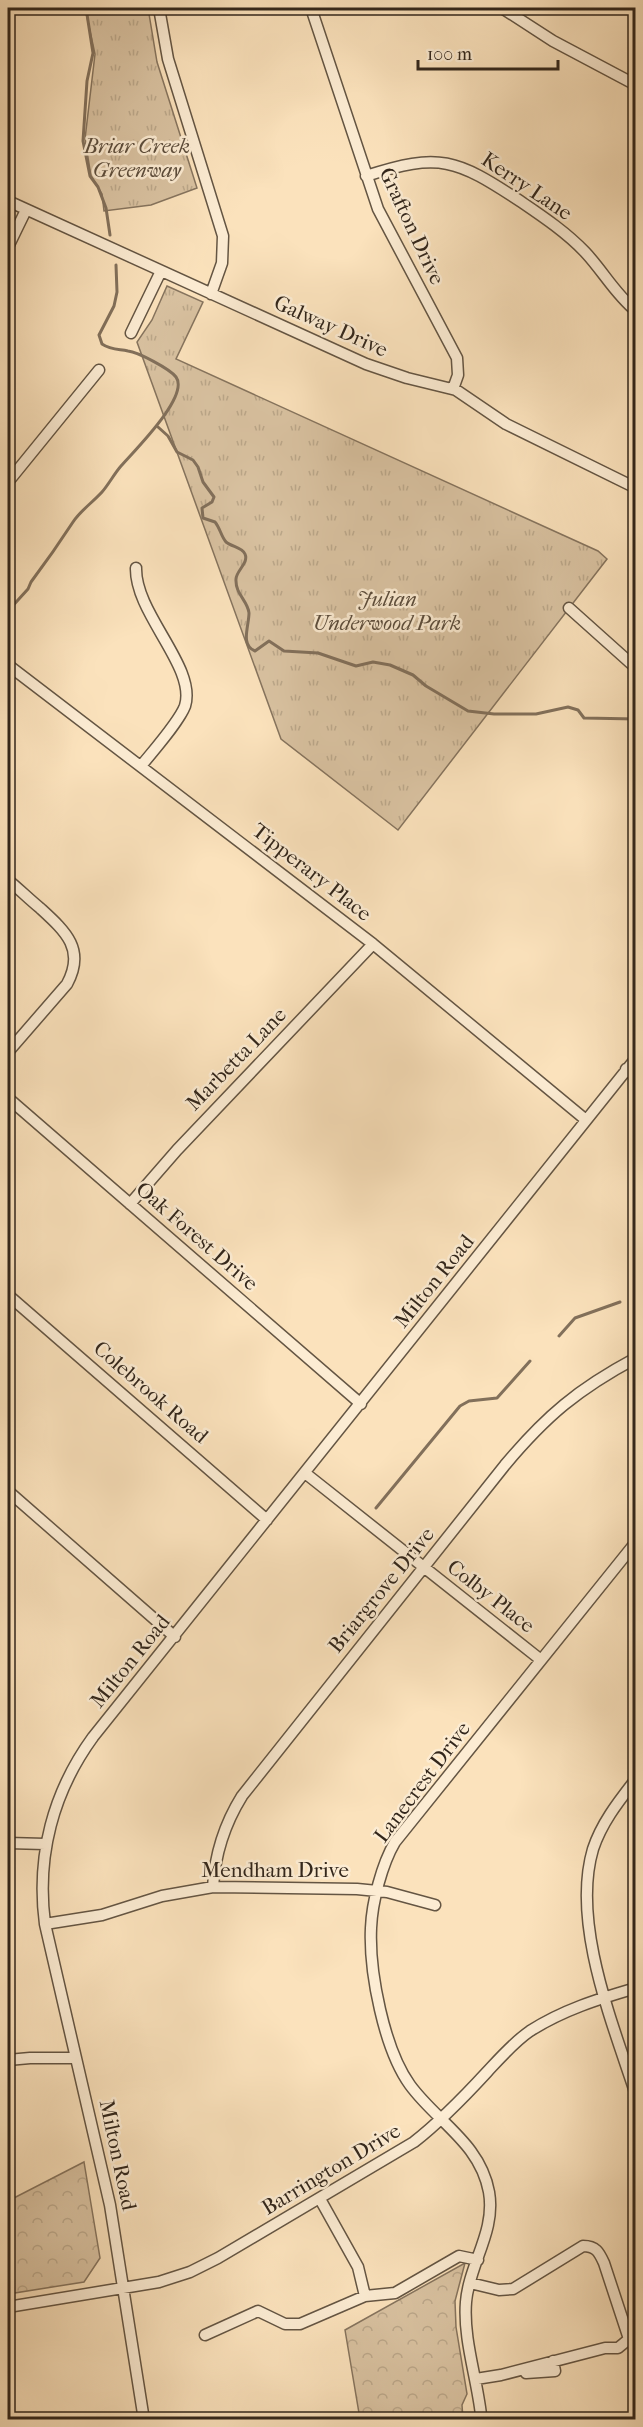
<svg xmlns="http://www.w3.org/2000/svg" width="643" height="2427" font-family="'IM FELL French Canon',serif">
	<defs>
		<pattern id="forest-crowns" width="20" height="18" patternUnits="userSpaceOnUse" patternTransform="scale(1.5)"><rect width="20" height="18" fill="#d9c2a1"/><path d="M2 6a3 3 0 1 1 6 0M12 15a3 3 0 1 1 6 0" fill="none" stroke="#bba78a"/></pattern>
		<pattern id="park-tufts" width="24" height="20" patternUnits="userSpaceOnUse" patternTransform="scale(1.5)"><rect width="24" height="20" fill="#d9c2a1"/><path d="M3 7l-1-3M5 7V3M7 7l1-3M15 17l-1-3M17 17v-4M19 17l1-3" fill="none" stroke="#bba78a"/></pattern>
	</defs>
	<rect width="100%" height="100%" fill="#fbe2bc"/>
	<filter id="stains"><feTurbulence type="fractalNoise" baseFrequency=".00333" numOctaves="4"/><feColorMatrix values="0 0 0 0 .2 0 0 0 0 .09 0 0 0 0 .02 0 0 0 .5 -.17"/></filter>
	<radialGradient id="worn" r=".72"><stop offset=".6" stop-color="#630" stop-opacity="0"/><stop offset="1" stop-color="#630" stop-opacity=".3"/></radialGradient>
	<path fill="url(#forest-crowns)" stroke="#86745e" stroke-width="1.5" d="M 84,2162 L 100,2258 L 84,2282 L 8,2294 L 8,2201 Z
		M 465,2263 L 455,2301 L 456,2327 L 467,2394 L 462,2405 L 463,2419 L 360,2419 L 345,2330 Z"/>
	<path fill="url(#park-tufts)" stroke="#86745e" stroke-width="1.5" d="M 85,8 L 148,8 L 157,62 L 197,188 L 151,205 L 104,211 L 102,194 L 91,176 L 85,139 L 95,54 Z
		M 167,286 L 203,302 L 176,359 L 598,551 L 607,559 L 398,830 L 281,739 L 137,342 L 152,320 Z"/>
	<g fill="none" stroke-linecap="round" stroke-linejoin="round">
		<path stroke="#82705b" stroke-width="3" d="M 86,8 L 93,53 L 87,81 L 83,141 L 90,176 L 98,187 L 106,208 L 110,235
			M 158,427 L 168,436 L 177,452 L 193,460 L 198,467 L 203,482 L 214,497 L 212,502 L 202,508 L 203,518 L 215,522 C 220,528 221,536 226,542 C 232,547 242,547 245,554 C 249,563 236,571 236,579 C 235,594 248,601 249,613 C 249,626 240,645 255,651 L 269,641 L 284,651 L 318,653 L 356,666 L 373,662 L 390,665 L 413,675 L 426,686 L 468,711 L 494,714 L 536,714 L 568,707 L 578,710 L 584,718 L 636,719
			M 8,611 L 28,589 L 31,582 C 46,562 60,542 73,522 C 80,511 93,502 102,492 C 109,484 114,474 121,466 C 134,451 190,396 176,377 C 170,369 138,352 128,351 C 118,349 111,350 102,344 L 99,335 L 114,306 L 117,292 L 116,265
			M 559,1336 L 575,1318 L 620,1302
			M 376,1508 L 460,1406 L 469,1401 L 497,1398 L 530,1361"/>
		<defs>
			<path id="minor" d="M 159,8 L 168,59 L 223,236 L 222,263 L 211,294
				M 311,8 L 378,209 L 457,358 L 458,375 L 453,389
				M 502,8 L 553,41 L 636,85
				M 366,176 C 440,152 456,159 520,201 C 542,216 566,232 585,252 C 603,271 615,294 636,311
				M 8,201 L 366,364 L 407,378 L 456,390 L 506,424 L 636,488
				M 8,247 L 26,210
				M 131,333 L 161,271
				M 8,482 L 99,370
				M 136,568 C 135,614 197,667 185,706 C 179,722 153,751 141,766
				M 569,608 L 636,668
				M 8,665 L 373,944 L 586,1120
				M 8,880 C 19,889 29,899 40,908 C 65,931 86,949 67,984 L 8,1052
				M 626,1069 L 636,1077
				M 8,1098 L 361,1404
				M 130,1204 L 177,1150 L 373,944
				M 8,1295 L 267,1520
				M 305,1473 L 541,1660
				M 8,1491 L 175,1637
				M 636,1779 C 619,1801 602,1822 593,1849 C 571,1923 613,2024 636,2095
				M 8,1843 L 45,1844
				M 213,1887 C 215,1853 224,1825 242,1796 L 505,1465 C 546,1416 578,1389 636,1358
				M 45,1924 L 102,1915 L 162,1896 L 213,1887 L 357,1889 L 387,1892 L 435,1905
				M 8,2060 L 30,2058 L 76,2058
				M 320,2199 L 358,2267 L 365,2296
				M 470,2283 L 499,2290 L 513,2289 L 583,2246 C 596,2246 599,2252 604,2263 L 629,2339 L 618,2348 L 605,2348 L 501,2375 L 476,2379
				M 8,2307 L 159,2282 L 190,2272 L 218,2258 L 414,2142 C 441,2121 464,2097 487,2072 C 500,2058 514,2042 530,2031 C 563,2010 598,1999 636,1988
				M 205,2335 L 258,2311 L 285,2324 L 300,2324 L 365,2296 L 395,2293 L 459,2256 L 478,2260
				M 526,2373 L 555,2371 L 553,2361
				M 144,2420 L 110,2205 L 45,1924 C 36,1856 53,1792 93,1737 L 636,1058
				M 485,2420 L 481,2415 C 477,2378 463,2339 466,2302 C 469,2264 496,2232 489,2192 C 480,2143 437,2122 410,2085 C 384,2049 369,1972 371,1928 C 372,1902 382,1864 395,1842 L 636,1542"/>
		</defs>
		<use href="#minor" stroke="#645543" stroke-width="13"/>
		<use href="#minor" stroke="#fcecd3" stroke-width="10"/>
	</g>
	<g text-anchor="middle" dominant-baseline="central" stroke-width="5" stroke-linejoin="round" paint-order="stroke">
		<g font-size="21" font-style="italic" fill="#5c4d3c" stroke="#fcecd3">
			<text x="137" y="146">Briar Creek<tspan x="137" dy="24">Greenway</tspan></text>
			<text x="387" y="599">Julian<tspan x="387" dy="24">Underwood Park</tspan></text>
		</g>
		<g font-size="21" fill="#32261b" stroke="#fcecd3">
			<text transform="translate(527 186) rotate(34)">Kerry Lane</text>
			<text transform="translate(412 226) rotate(65)">Grafton Drive</text>
			<text transform="translate(331 326) rotate(24)">Galway Drive</text>
			<text transform="translate(312 872) rotate(38)">Tipperary Place</text>
			<text transform="translate(236 1059) rotate(-46)">Marbetta Lane</text>
			<text transform="translate(197 1236) rotate(41)">Oak Forest Drive</text>
			<text transform="translate(434 1281) rotate(-51)">Milton Road</text>
			<text transform="translate(151 1392) rotate(41)">Colebrook Road</text>
			<text transform="translate(381 1590) rotate(-51)">Briargrove Drive</text>
			<text transform="translate(491 1596) rotate(38)">Colby Place</text>
			<text transform="translate(130 1661) rotate(-51)">Milton Road</text>
			<text transform="translate(422 1782) rotate(-53)">Lanecrest Drive</text>
			<text x="275" y="1870">Mendham Drive</text>
			<text transform="translate(118 2155) rotate(78)">Milton Road</text>
			<text transform="translate(331 2169) rotate(-31)">Barrington Drive</text>
		</g>
	</g>
	<rect width="643" height="2427" fill="none" stroke="#fbe2bc" stroke-width="30"/>
	<rect x="9" y="9" width="625" height="2409" fill="none" stroke="#32261b" stroke-width="3"/>
	<rect x="15" y="15" width="613" height="2397" fill="none" stroke="#32261b" stroke-width="1.5"/>
	<path d="M418 60v9h140v-9" fill="none" stroke="#32261b" stroke-width="3"/>
	<text x="427" y="60" font-size="18" fill="#32261b" stroke="#fcecd3" stroke-width="4.5" paint-order="stroke">100 m</text>
	<rect width="100%" height="100%" filter="url(#stains)"/>
	<rect width="100%" height="100%" fill="url(#worn)"/>
</svg>
